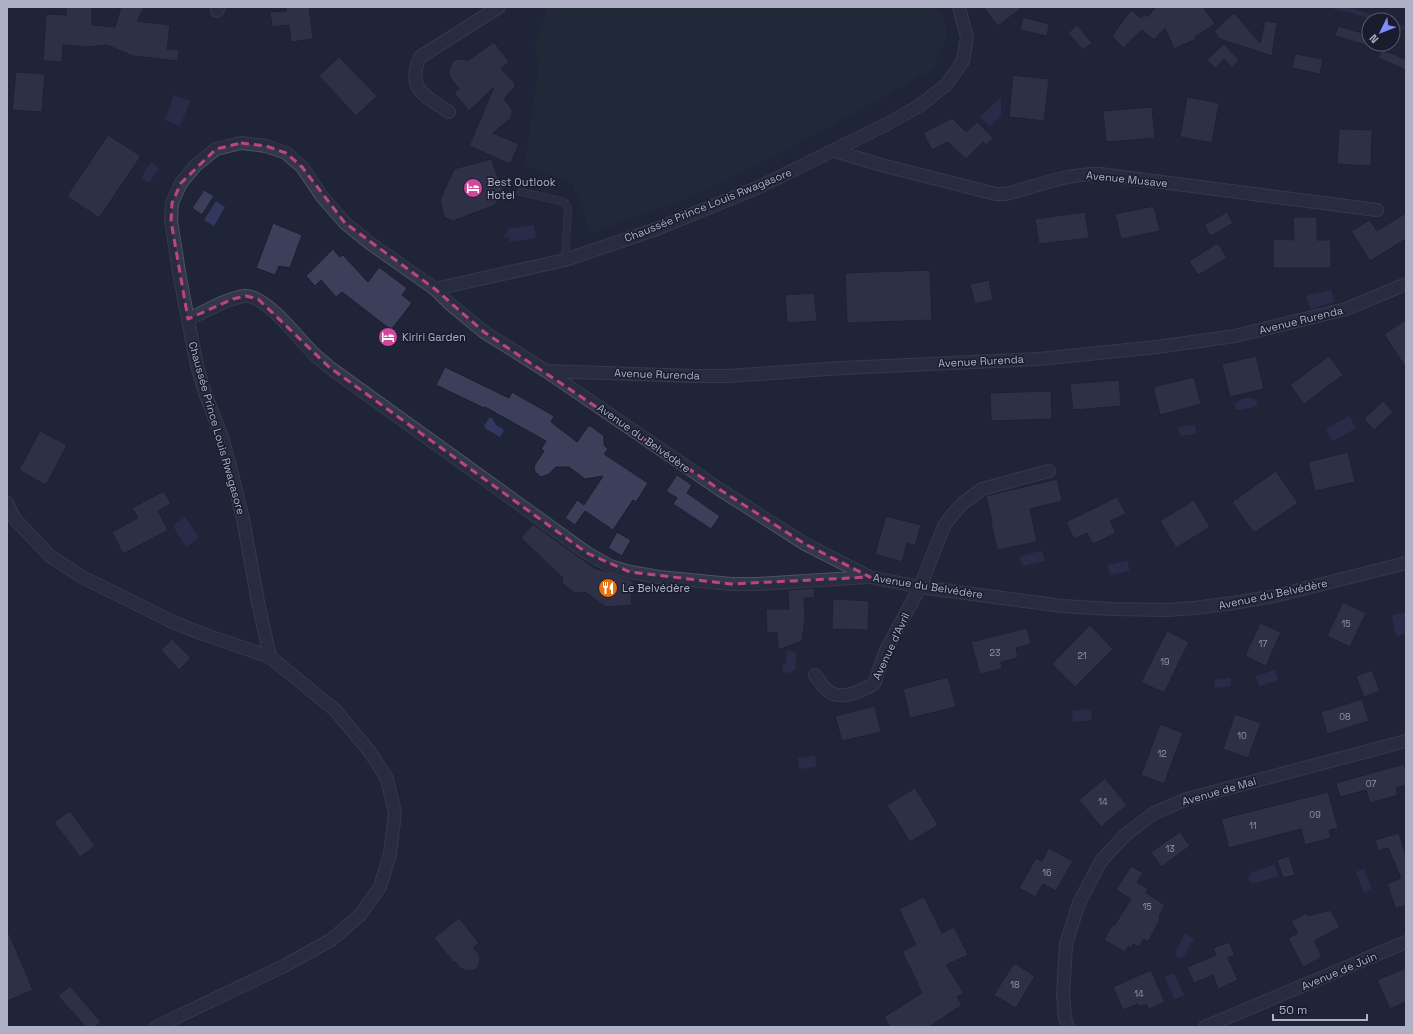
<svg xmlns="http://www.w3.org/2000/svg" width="1413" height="1034" font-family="'Space Grotesk',sans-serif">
	<rect width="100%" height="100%" fill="#202439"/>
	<path fill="#22303a" d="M 548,7 L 936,7 L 944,18 L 947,36 L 933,69 L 805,140 L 693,196 L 591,233 L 572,183 L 525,165 L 538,71 L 535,41 Z"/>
	<path fill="#32375e" d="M 174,95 L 190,101 L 180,126 L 165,120 Z
		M 1001,97 L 1001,115 L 990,126 L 980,117 Z
		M 151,162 L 159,168 L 149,183 L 141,178 Z
		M 216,201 L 225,207 L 214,226 L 204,220 Z
		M 534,225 L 536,238 L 510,242 L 509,237 L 505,238 L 503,236 L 508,233 L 507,229 Z
		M 1331,290 L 1334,302 L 1310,309 L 1306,296 Z
		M 1247,398 L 1253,399 L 1258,402 L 1255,407 L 1239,410 L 1235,409 L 1235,404 L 1241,399 Z
		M 1349,416 L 1356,428 L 1333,441 L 1326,429 Z
		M 489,418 L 492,418 L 496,425 L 504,430 L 500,437 L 486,429 L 484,426 Z
		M 1195,425 L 1196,434 L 1180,436 L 1178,427 Z
		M 185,517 L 199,538 L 186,547 L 173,526 Z
		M 1042,551 L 1045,561 L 1022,566 L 1020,556 Z
		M 1128,561 L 1129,571 L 1110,575 L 1108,565 Z
		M 1406,612 L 1406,634 L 1396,636 L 1392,615 Z
		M 787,651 L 796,652 L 796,668 L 790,673 L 783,672 L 782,665 L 786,663 Z
		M 1275,670 L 1278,680 L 1259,686 L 1256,676 Z
		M 1230,678 L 1231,686 L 1215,688 L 1214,680 Z
		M 1091,709 L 1092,720 L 1073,722 L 1072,711 Z
		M 815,756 L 816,767 L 799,769 L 798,758 Z
		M 1274,865 L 1278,876 L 1253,884 L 1248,879 L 1250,873 Z
		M 1364,869 L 1372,890 L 1364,893 L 1356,872 Z
		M 1185,934 L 1194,939 L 1183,957 L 1177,957 L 1176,950 Z
		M 1174,973 L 1184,995 L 1174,999 L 1165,977 Z"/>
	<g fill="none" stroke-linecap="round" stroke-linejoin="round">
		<path stroke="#32375e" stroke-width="4" d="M 1335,7 L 1353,11 L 1380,20
			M 1393,24 L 1406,29"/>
	</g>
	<path fill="#3c3f59" stroke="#1b1e30" d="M 66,7 L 92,7 L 92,25 L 115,27 L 121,7 L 144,7 L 137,21 L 170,25 L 167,49 L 179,50 L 178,61 L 133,56 L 107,45 L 86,47 L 63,45 L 62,62 L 43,61 L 46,14 L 66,15 Z
		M 286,7 L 309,7 L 313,39 L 291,42 L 289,25 L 272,27 L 270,12 L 286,11 Z
		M 983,7 L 1023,7 L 998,26 Z
		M 1156,7 L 1203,7 L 1215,24 L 1195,37 L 1196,39 L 1174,49 L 1165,28 L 1154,40 L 1142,30 L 1123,48 L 1112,36 L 1131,10 L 1141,18 L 1144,14 L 1147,17 Z
		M 1234,13 L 1260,43 L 1265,21 L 1277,23 L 1272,56 L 1220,39 L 1214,31 Z
		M 1023,17 L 1049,24 L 1047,36 L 1020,30 Z
		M 1077,25 L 1092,43 L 1083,50 L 1068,33 Z
		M 1338,26 L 1369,35 L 1369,46 L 1335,36 Z
		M 494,42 L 509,62 L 501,69 L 514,82 L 515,87 L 504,99 L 512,109 L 512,115 L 509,120 L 493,133 L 519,144 L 510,164 L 469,146 L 494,87 L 469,111 L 454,93 L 459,89 L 449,76 L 449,69 L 453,61 L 457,59 L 469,60 Z
		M 1224,44 L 1239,60 L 1232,67 L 1224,59 L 1215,68 L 1207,60 Z
		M 1382,50 L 1406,59 L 1406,70 L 1378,58 Z
		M 1295,54 L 1323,59 L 1320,74 L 1292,68 Z
		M 339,57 L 377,96 L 356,116 L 319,76 Z
		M 16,72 L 45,74 L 42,112 L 12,110 Z
		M 1013,75 L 1049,79 L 1044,121 L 1009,117 Z
		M 1187,97 L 1219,103 L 1212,143 L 1180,137 Z
		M 1152,107 L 1155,138 L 1106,142 L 1103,111 Z
		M 952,118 L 966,132 L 977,122 L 993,138 L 986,145 L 983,142 L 966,159 L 948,142 L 932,150 L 923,133 Z
		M 1339,129 L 1372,130 L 1371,166 L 1337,164 Z
		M 108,135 L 141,156 L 99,218 L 67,196 Z
		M 491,159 L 503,189 L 495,205 L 453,221 L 444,217 L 440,200 L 454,169 Z
		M 204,190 L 214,196 L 202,215 L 192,208 Z
		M 1154,206 L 1160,231 L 1121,239 L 1115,214 Z
		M 1085,212 L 1089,238 L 1039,244 L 1035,219 Z
		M 1227,212 L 1233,223 L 1211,236 L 1204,225 Z
		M 1406,213 L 1406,239 L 1370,261 L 1351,231 L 1370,220 L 1377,231 Z
		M 1293,217 L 1317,217 L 1317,240 L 1331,240 L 1331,268 L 1273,268 L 1273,239 L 1294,240 Z
		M 273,223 L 302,235 L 290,268 L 279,266 L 275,275 L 256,268 Z
		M 1218,243 L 1227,258 L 1198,275 L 1189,261 Z
		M 333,249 L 340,257 L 343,255 L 368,282 L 379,267 L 407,288 L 402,295 L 412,303 L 391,330 L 342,292 L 336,297 L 321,280 L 315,286 L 306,276 Z
		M 930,270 L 932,320 L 847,323 L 845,273 Z
		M 989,280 L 993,300 L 975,304 L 970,284 Z
		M 814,293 L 817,321 L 787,323 L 785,295 Z
		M 1406,320 L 1406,368 L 1384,334 Z
		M 1256,356 L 1264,389 L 1230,397 L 1222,364 Z
		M 1329,356 L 1343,375 L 1304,404 L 1290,385 Z
		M 445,367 L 509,398 L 512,392 L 554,416 L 551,422 L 577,442 L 589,425 L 604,436 L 604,445 L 608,449 L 604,454 L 648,483 L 636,502 L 633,500 L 613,530 L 585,511 L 575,525 L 565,518 L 577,500 L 584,505 L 603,476 L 585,479 L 569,467 L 556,467 L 549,474 L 541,477 L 535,472 L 534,466 L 544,451 L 541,449 L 546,441 L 485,407 L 484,408 L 436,385 Z
		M 1194,377 L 1201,404 L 1160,415 L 1153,387 Z
		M 1119,380 L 1121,406 L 1073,410 L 1070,384 Z
		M 1051,391 L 1052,419 L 991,421 L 990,393 Z
		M 1383,401 L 1393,412 L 1374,430 L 1364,419 Z
		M 40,431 L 67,445 L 46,485 L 19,470 Z
		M 1348,452 L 1355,482 L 1315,491 L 1308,462 Z
		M 1276,471 L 1298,503 L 1254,533 L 1232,502 Z
		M 677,475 L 692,485 L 687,493 L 720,516 L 711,529 L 673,504 L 677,498 L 666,491 Z
		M 1057,479 L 1062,501 L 1030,509 L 1037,542 L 997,550 L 991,522 L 992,522 L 986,496 Z
		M 164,491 L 171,504 L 158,511 L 168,530 L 123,554 L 112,532 L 138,518 L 132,508 Z
		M 1117,497 L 1126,514 L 1110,521 L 1116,533 L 1093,544 L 1087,533 L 1074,539 L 1066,522 Z
		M 1194,500 L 1210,527 L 1176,548 L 1160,521 Z
		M 886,516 L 921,525 L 915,546 L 907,543 L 902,562 L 875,554 Z
		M 533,524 L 594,568 L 634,581 L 631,592 L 632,605 L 606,607 L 585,592 L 574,593 L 562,583 L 563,578 L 521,538 Z
		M 617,532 L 631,540 L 622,556 L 608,548 Z
		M 814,588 L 815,598 L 804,598 L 805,618 L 802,641 L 778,650 L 777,632 L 767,633 L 766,609 L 789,609 L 788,590 Z
		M 833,599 L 869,601 L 868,630 L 832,629 Z
		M 1343,602 L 1366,613 L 1350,647 L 1327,636 Z
		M 1260,623 L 1281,632 L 1266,666 L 1245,656 Z
		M 1090,625 L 1113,649 L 1075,687 L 1052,664 Z
		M 1027,628 L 1031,644 L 1016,648 L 1018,658 L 1001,662 L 1002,669 L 980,674 L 971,642 Z
		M 1167,631 L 1189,642 L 1164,693 L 1141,682 Z
		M 172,639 L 191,658 L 179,670 L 161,650 Z
		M 1372,670 L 1380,691 L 1364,697 L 1356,676 Z
		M 948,677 L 956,707 L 910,718 L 903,689 Z
		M 1362,699 L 1369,721 L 1327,734 L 1321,712 Z
		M 875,706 L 881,732 L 842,741 L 835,716 Z
		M 1235,714 L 1261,723 L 1248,758 L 1223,749 Z
		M 1160,724 L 1183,733 L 1164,784 L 1141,775 Z
		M 1404,764 L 1406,771 L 1406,785 L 1396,788 L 1398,795 L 1370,803 L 1366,790 L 1340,797 L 1336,783 Z
		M 1105,778 L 1127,805 L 1101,827 L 1079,800 Z
		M 915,788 L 938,825 L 910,842 L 887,805 Z
		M 1328,792 L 1338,828 L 1329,830 L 1331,838 L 1305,845 L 1301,829 L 1229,848 L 1221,819 Z
		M 70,811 L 95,846 L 80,857 L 54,822 Z
		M 1180,832 L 1190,846 L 1161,867 L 1151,852 Z
		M 1399,833 L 1406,856 L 1406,905 L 1396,909 L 1387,884 L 1401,878 L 1388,848 L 1378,851 L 1375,840 Z
		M 1049,848 L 1073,861 L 1056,891 L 1043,884 L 1035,897 L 1019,888 L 1036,858 L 1042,861 Z
		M 1289,856 L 1295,875 L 1283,878 L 1277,860 Z
		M 1131,866 L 1143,873 L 1137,882 L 1148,889 L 1146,893 L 1165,905 L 1159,916 L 1160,919 L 1148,942 L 1144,939 L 1139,947 L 1133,944 L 1131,948 L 1128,946 L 1125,952 L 1104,940 L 1112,925 L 1114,926 L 1131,899 L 1116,890 Z
		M 924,897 L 942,933 L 954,927 L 968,955 L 946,965 L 964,993 L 957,997 L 962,1005 L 929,1027 L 890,1027 L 884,1017 L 922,993 L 902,951 L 916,945 L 899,909 Z
		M 1330,910 L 1340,927 L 1314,941 L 1322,957 L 1303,967 L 1288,938 L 1298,933 L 1291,921 L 1307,913 L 1308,916 Z
		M 459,918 L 479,943 L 473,948 L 479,954 L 480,960 L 478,967 L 474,970 L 468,971 L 460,968 L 455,962 L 454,963 L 434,938 Z
		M 7,929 L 33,990 L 7,1001 Z
		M 1229,942 L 1235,955 L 1228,958 L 1238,980 L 1218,989 L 1213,975 L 1194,983 L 1187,967 L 1216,955 L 1213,948 Z
		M 1014,963 L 1035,976 L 1016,1008 L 994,995 Z
		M 1406,968 L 1406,1002 L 1390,1009 L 1377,980 Z
		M 1151,970 L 1165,1002 L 1149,1009 L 1146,1004 L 1140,1007 L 1138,1004 L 1123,1010 L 1113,987 Z
		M 70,986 L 101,1022 L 95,1027 L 86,1027 L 58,996 Z"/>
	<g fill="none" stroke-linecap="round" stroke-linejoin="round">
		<defs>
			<path id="service" d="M 521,192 L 561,201 L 566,204 L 568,209 L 565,260"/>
			<path id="minor" d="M 217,11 L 219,7
				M 449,112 C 425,96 406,89 420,57 L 499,7
				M 835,151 L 881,165 L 996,194 L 1006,194 C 1038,186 1067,173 1100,174 L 1377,210
				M 435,289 L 450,304 L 484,332 L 546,371 L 719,489 L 805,544 L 870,577 L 920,587 L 1062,606 L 1112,609 L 1167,610 L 1194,608 L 1233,603 L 1275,596 L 1406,563
				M 188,319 C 203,313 229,297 245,296 C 266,295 298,338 313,353 C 318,358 324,362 329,367 L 587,553 L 610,566 L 630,572 L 659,577 L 731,584 L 757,584 L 869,577
				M 546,371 L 694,376 L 728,376 L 842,368 L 1039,359 L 1157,347 L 1235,336 L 1346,309 L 1406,284
				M 7,503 L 14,518 L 50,556 L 82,577 L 175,623 L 203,634 L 270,657
				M 815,675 C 819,679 822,686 827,690 C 840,702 861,691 874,684 L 886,650 L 920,587 L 944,526 L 953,514 L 963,503 L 982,489 L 1049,471
				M 1068,1027 L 1065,1018 L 1063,995 L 1066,944 L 1079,903 L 1101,861 L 1124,836 L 1154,813 L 1187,799 L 1406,741
				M 1205,1027 L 1406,942"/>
			<path id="tertiary" d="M 156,1027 L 284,966 L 331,940 L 360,915 L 380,887 L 390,854 L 395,813 L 387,779 L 370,752 L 335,710 L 270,657 L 258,602 L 243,519 L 232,474 L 222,437 L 205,393 L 197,366 L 180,278 L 171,221 L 172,203 L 181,183 L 196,165 L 216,149 L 241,143 L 266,146 L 286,153 L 302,167 L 323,198 L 345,223 L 371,244 L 435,289 L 565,260 L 654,230 L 757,188 L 889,123 L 919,106 L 946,85 L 963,61 L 967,37 L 959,7"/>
		</defs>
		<use href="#service" stroke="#4e5164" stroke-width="8"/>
		<use href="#minor" stroke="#4e5164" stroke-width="14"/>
		<use href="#tertiary" stroke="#4e5164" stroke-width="14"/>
		<use href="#service" stroke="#343649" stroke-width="7"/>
		<use href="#minor" stroke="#343649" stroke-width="12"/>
		<use href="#tertiary" stroke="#343649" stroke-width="12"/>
	</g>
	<path d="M0 0H1413V1034H0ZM 241,143 L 266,146 L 286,153 L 302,167 L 345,223 L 435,289 L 484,332 L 719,489 L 805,544 L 870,577 L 731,584 L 630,572 L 587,553 L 329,367 L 258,299 L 246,296 L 233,299 L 188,319 L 171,221 L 172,203 L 181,183 L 216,149 Z" fill="#202439" fill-opacity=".55" fill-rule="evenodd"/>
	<path fill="none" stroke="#bc467b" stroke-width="3" stroke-dasharray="8 5" stroke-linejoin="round" d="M 241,143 L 266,146 L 286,153 L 302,167 L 345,223 L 435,289 L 484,332 L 719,489 L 805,544 L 870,577 L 731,584 L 630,572 L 587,553 L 329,367 L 258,299 L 246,296 L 233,299 L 188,319 L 171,221 L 172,203 L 181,183 L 216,149 Z"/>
	<defs>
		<symbol id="hotel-disc" viewBox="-11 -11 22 22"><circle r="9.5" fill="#d1479c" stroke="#191c2d"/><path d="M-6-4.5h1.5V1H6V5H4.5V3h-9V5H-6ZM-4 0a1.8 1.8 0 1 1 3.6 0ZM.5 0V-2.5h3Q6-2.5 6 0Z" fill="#fff"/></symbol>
		<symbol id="restaurant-disc" viewBox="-11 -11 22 22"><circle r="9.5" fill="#e8710a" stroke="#191c2d"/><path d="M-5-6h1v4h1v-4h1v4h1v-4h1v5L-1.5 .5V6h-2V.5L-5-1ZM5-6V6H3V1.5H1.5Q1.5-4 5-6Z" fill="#fff"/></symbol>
	</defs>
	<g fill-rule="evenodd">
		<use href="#hotel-disc" x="462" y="177" width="22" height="22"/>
		<use href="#hotel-disc" x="377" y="326" width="22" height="22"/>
		<use href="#restaurant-disc" x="597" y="577" width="22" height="22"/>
	</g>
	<g text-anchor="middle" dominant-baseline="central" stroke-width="3" stroke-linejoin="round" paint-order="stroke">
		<g font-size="9" fill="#9294ab">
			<text x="1346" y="624">15</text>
			<text x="1263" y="644">17</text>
			<text x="995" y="653">23</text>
			<text x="1082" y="656">21</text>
			<text x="1165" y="662">19</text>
			<text x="1345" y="717">08</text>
			<text x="1242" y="736">10</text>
			<text x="1162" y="754">12</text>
			<text x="1371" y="784">07</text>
			<text x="1103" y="802">14</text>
			<text x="1315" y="815">09</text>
			<text x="1253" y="826">11</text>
			<text x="1170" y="849">13</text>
			<text x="1047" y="873">16</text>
			<text x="1147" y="907">15</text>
			<text x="1015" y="985">18</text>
			<text x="1139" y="994">14</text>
		</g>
		<g font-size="11" fill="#aeb0c6" stroke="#191c2d">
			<text transform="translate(1127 179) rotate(6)">Avenue Musave</text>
			<text transform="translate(708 205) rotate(-22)">Chaussée Prince Louis Rwagasore</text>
			<text transform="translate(1301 320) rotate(-14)">Avenue Rurenda</text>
			<text transform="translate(981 361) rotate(-3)">Avenue Rurenda</text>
			<text transform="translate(657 374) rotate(2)">Avenue Rurenda</text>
			<text transform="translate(217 428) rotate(74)">Chaussée Prince Louis Rwagasore</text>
			<text transform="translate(644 438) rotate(35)">Avenue du Belvédère</text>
			<text transform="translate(928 586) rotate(9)">Avenue du Belvédère</text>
			<text transform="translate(1273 594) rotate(-12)">Avenue du Belvédère</text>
			<text transform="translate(891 646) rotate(-65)">Avenue d'Avril</text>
			<text transform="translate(1219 791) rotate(-16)">Avenue de Mai</text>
			<text transform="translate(1339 971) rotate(-23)">Avenue de Juin</text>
		</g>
		<g font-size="11" fill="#aeb0c6" stroke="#191c2d" text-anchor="start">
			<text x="487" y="182">Best Outlook<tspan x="487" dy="13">Hotel</tspan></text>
			<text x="402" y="337">Kiriri Garden</text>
			<text x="622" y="588">Le Belvédère</text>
		</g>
	</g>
	<rect width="1413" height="1034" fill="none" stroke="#aeb0c6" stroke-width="16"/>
	<g transform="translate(1381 32) rotate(227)"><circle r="19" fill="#191c2d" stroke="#55576a"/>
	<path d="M0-3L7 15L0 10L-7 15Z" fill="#7e8bfa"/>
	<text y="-6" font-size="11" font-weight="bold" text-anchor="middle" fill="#aeb0c6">N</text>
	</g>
	<path d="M1273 1014v6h94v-6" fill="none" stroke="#aeb0c6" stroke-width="2"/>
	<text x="1279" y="1014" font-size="12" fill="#aeb0c6" stroke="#191c2d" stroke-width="3" paint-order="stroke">50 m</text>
</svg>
